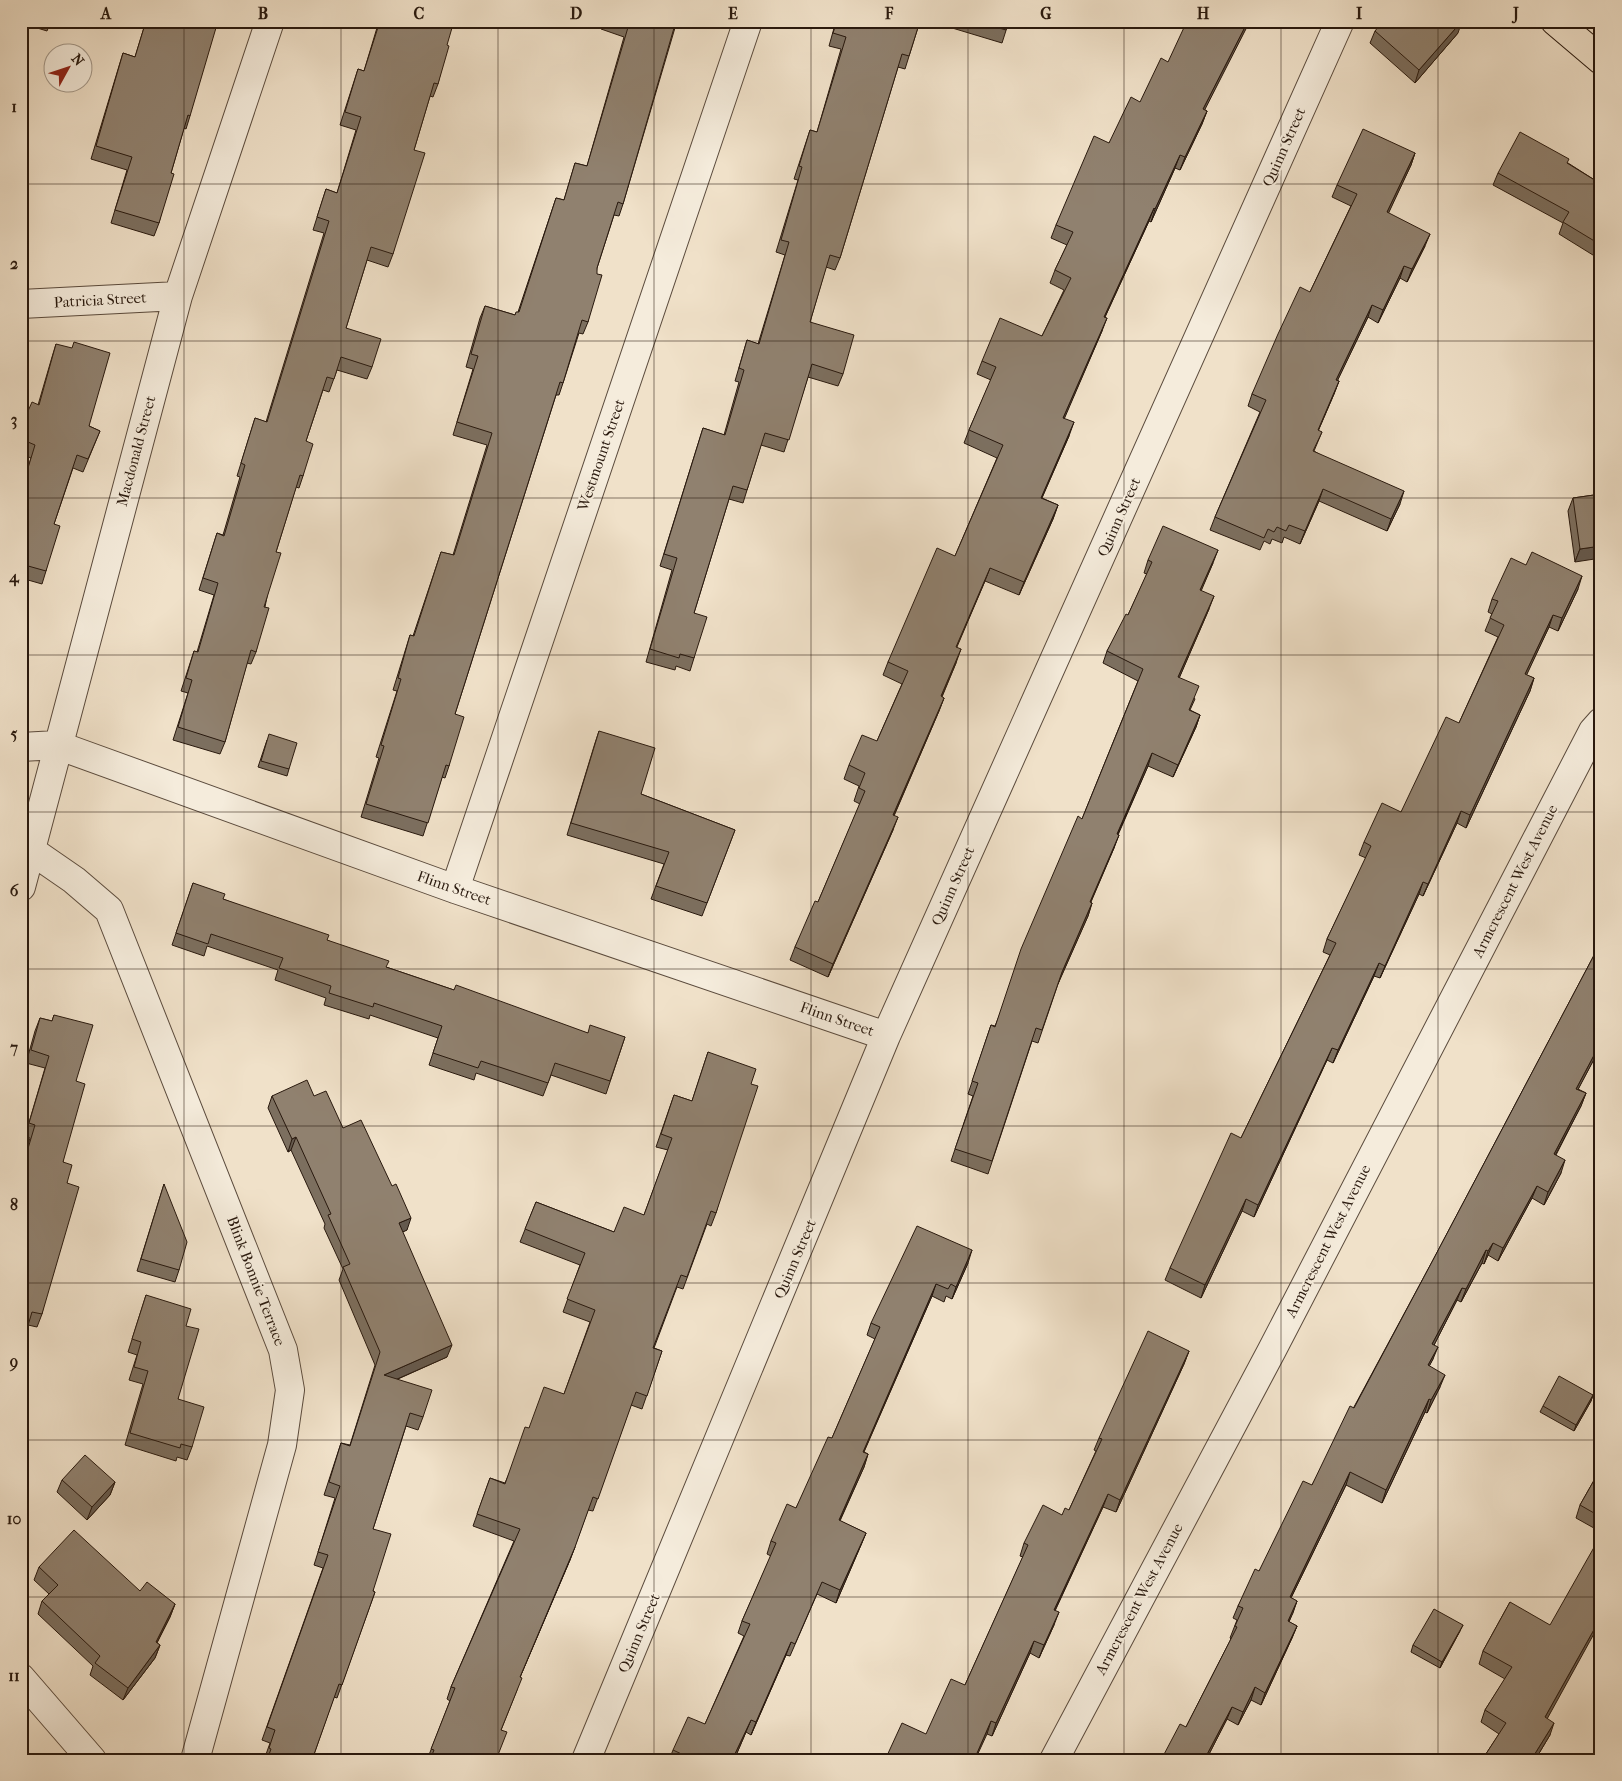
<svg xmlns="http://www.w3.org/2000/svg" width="1622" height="1781" font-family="'IM FELL French Canon',serif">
	<rect width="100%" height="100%" fill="#f0e1c9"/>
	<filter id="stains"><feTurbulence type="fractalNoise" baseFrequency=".004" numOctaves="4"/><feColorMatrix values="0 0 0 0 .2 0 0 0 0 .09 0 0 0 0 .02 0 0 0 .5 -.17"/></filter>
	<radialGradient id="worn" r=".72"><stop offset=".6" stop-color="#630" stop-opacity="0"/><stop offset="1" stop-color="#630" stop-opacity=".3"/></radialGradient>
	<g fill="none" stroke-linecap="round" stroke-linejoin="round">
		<defs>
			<path id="minor" d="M 21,304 L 178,296
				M 21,747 L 57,745 L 455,889 L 886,1036
				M 32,851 L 74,880 L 109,910 L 283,1350 L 290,1390 L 282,1445 L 195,1760
				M 21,887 L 178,296 L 270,21
				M 455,889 L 748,21
				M 21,1678 L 92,1760
				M 586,1760 L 886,1036 L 1340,21
				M 1054,1760 L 1272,1350 L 1593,731 L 1601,722"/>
			<path id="major" d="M 1555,21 L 1601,60"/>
		</defs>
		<use href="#minor" stroke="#5b4b3d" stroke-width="30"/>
		<use href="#major" stroke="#29190e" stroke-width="30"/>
		<use href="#minor" stroke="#f5ecdc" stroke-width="28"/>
		<use href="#major" stroke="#f0e1c9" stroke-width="28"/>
	</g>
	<path fill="#7c6f5f" stroke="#29190e" d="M 21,21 L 51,21 L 47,31 L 21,23 Z
		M 146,21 L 190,116 L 186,129 L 184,128 L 171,173 L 159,223 L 154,236 L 111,223 L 127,170 L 91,159 L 119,66 L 123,53 L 135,57 Z
		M 379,21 L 447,45 L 438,84 L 433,97 L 430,96 L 414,150 L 393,254 L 388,267 L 367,260 L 346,328 L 372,367 L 367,379 L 337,370 L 329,392 L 323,390 L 306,441 L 303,476 L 299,488 L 296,487 L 276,552 L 256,652 L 251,664 L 247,663 L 225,742 L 220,754 L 173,740 L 188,693 L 181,691 L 194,651 L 197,652 L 214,595 L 199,590 L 217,533 L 223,535 L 240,477 L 237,476 L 255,418 L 266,422 L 324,233 L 313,230 L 326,189 L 337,193 L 356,130 L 340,125 L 358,69 L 364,71 Z
		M 604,21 L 677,21 L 623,204 L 619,216 L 614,215 L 597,268 L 588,322 L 583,334 L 579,333 L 563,383 L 559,395 L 556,395 L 455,714 L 449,766 L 445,778 L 442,777 L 423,836 L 361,817 L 379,758 L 376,757 L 397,691 L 393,690 L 406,648 L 410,635 L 413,636 L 441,552 L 453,555 L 487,445 L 453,435 L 473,369 L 466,367 L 480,318 L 485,306 L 515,315 L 518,312 L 556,198 L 564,200 L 575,163 L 587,166 L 624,37 L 601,29 Z
		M 836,21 L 920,21 L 905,69 L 898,67 L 840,258 L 835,270 L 826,267 L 810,322 L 843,374 L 838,386 L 808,377 L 784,452 L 761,445 L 743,503 L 729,499 L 694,613 L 694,658 L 690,671 L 676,666 L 675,670 L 646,662 L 672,570 L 660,566 L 703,428 L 724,435 L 739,382 L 735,381 L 747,340 L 758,344 L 785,255 L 776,252 L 798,180 L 794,179 L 810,130 L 817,132 L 841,49 L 829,46 Z
		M 929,21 L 1009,21 L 1002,43 Z
		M 1375,31 L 1458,33 L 1415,83 L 1370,43 Z
		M 1140,102 L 1205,110 L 1207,111 L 1202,124 L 1180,170 L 1175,168 L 1151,222 L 1149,221 L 1105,317 L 1102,331 L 1064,418 L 1069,436 L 1042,498 L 1058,505 L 1053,519 L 1019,595 L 985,581 L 956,648 L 956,663 L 942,697 L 944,698 L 939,711 L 894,816 L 893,830 L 828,977 L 790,960 L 795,947 L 818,902 L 860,804 L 854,801 L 859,786 L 844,779 L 849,765 L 877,741 L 902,684 L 883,675 L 888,662 L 955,556 L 997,458 L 964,443 L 969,430 L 991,380 L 977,374 L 982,361 L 1042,336 L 1064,290 L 1050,283 L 1055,270 L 1067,245 L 1051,238 L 1056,225 L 1109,143 Z
		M 1415,153 L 1411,165 L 1388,213 L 1425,246 L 1407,282 L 1400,278 L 1378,323 L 1368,317 L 1337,381 L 1339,381 L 1334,394 L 1318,431 L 1322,432 L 1314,451 L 1400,504 L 1387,531 L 1319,501 L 1300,544 L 1284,537 L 1282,543 L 1272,539 L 1270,544 L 1264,541 L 1260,550 L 1210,530 L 1215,517 L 1260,412 L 1248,406 L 1252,394 L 1310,292 L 1351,206 L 1332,197 L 1337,185 Z
		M 1568,163 L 1601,184 L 1601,260 L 1559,234 L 1563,223 L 1493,185 L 1498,173 Z
		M 56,344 L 89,426 L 100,431 L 83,472 L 73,468 L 54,524 L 46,571 L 42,584 L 21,578 L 21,489 L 31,458 L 21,454 L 21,427 L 38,405 L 52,357 Z
		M 1601,494 L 1575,562 L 1568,511 L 1573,498 Z
		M 1148,560 L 1213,563 L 1201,590 L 1209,609 L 1179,678 L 1195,699 L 1190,710 L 1200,715 L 1196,727 L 1173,777 L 1148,766 L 1118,835 L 1114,848 L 1091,902 L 1092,903 L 1088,916 L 1059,981 L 1038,1043 L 1032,1041 L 988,1174 L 951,1161 L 973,1096 L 968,1094 L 991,1025 L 995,1026 L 1082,819 L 1138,681 L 1103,663 L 1107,651 L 1128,615 L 1147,574 L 1144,573 Z
		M 1578,589 L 1558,631 L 1549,627 L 1526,675 L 1534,678 L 1530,691 L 1466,828 L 1457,823 L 1423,896 L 1419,894 L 1380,978 L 1374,976 L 1333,1063 L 1327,1060 L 1254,1217 L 1242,1211 L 1201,1298 L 1165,1280 L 1170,1268 L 1241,1138 L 1330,955 L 1323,952 L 1327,939 L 1366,858 L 1359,855 L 1364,842 L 1401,812 L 1459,723 L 1498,637 L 1485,631 L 1492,614 L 1488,612 L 1492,599 Z
		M 599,731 L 641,794 L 735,830 L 702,916 L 651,899 L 664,864 L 567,835 L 595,743 Z
		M 267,740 L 289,769 L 287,776 L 258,767 Z
		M 193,883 L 223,899 L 327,940 L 386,967 L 454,990 L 587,1033 L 625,1037 L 606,1094 L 551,1075 L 543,1096 L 476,1073 L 474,1080 L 429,1065 L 438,1038 L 370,1015 L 369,1019 L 324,1005 L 326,998 L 275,980 L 278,970 L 207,946 L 204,956 L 172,945 Z
		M 1601,942 L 1601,1046 L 1578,1089 L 1586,1093 L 1581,1106 L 1556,1155 L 1561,1173 L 1544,1205 L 1532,1198 L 1498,1261 L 1488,1255 L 1484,1264 L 1482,1263 L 1461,1302 L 1457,1300 L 1434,1345 L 1433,1359 L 1429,1366 L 1440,1387 L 1427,1413 L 1425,1412 L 1382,1503 L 1346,1485 L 1291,1598 L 1297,1601 L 1289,1622 L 1297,1626 L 1292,1638 L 1261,1705 L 1251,1700 L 1238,1725 L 1227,1719 L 1206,1760 L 1161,1760 L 1186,1727 L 1231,1639 L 1230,1638 L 1237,1620 L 1233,1618 L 1238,1606 L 1312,1485 L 1433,1260 Z
		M 54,1015 L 76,1081 L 63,1162 L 67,1183 L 42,1314 L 37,1327 L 28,1325 L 21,1349 L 21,1169 L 30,1138 L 25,1136 L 45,1068 L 26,1063 L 35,1031 L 40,1018 L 52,1021 Z
		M 708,1052 L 751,1084 L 716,1213 L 711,1226 L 707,1224 L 683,1289 L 677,1287 L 654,1348 L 662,1351 L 642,1409 L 631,1405 L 593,1511 L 588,1510 L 570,1560 L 520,1677 L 517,1690 L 501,1730 L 496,1760 L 427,1760 L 450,1701 L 447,1699 L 451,1687 L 514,1541 L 473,1526 L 490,1478 L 505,1483 L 529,1428 L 564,1394 L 590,1322 L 563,1312 L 580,1265 L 520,1242 L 536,1202 L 614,1232 L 644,1215 L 668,1150 L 656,1147 L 674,1095 L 692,1101 Z
		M 272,1096 L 314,1096 L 343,1128 L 407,1230 L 402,1232 L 447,1357 L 398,1379 L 423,1417 L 418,1430 L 406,1426 L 373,1529 L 373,1591 L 375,1592 L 337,1698 L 334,1697 L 312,1760 L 264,1760 L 270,1743 L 262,1740 L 323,1568 L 314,1565 L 335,1498 L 324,1495 L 341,1443 L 350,1445 L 375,1365 L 339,1280 L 343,1269 L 324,1228 L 325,1224 L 291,1150 L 288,1152 L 268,1108 Z
		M 164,1184 L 179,1270 L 175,1282 L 137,1271 Z
		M 968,1263 L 952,1299 L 946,1296 L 944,1302 L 932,1296 L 864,1452 L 868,1454 L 864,1467 L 840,1521 L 866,1533 L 861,1545 L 836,1603 L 817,1594 L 790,1656 L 786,1655 L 751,1735 L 746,1732 L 734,1760 L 669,1760 L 673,1750 L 705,1724 L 744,1636 L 738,1633 L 742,1621 L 771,1556 L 767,1554 L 771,1541 L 796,1508 L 832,1438 L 875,1339 L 867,1335 L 871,1323 Z
		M 146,1295 L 186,1326 L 178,1399 L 192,1447 L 187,1460 L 177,1457 L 176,1461 L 125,1445 L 143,1384 L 129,1380 L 137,1355 L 128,1352 Z
		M 1189,1351 L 1184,1364 L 1116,1512 L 1103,1507 L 1055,1611 L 1054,1625 L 1039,1658 L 1030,1653 L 992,1736 L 987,1734 L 965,1685 L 1023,1557 L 1020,1556 L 1024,1543 L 1069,1510 L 1096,1451 L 1094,1450 L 1099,1438 Z
		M 1593,1395 L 1591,1401 L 1574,1431 L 1540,1412 L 1543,1406 Z
		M 1601,1468 L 1601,1532 L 1576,1518 L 1580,1505 Z
		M 62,1480 L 115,1482 L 110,1495 L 87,1520 L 57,1492 Z
		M 39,1567 L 140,1591 L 175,1604 L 170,1617 L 157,1643 L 160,1645 L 155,1658 L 123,1700 L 90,1675 L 93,1666 L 38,1614 L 42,1601 L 49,1594 L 34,1580 Z
		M 1510,1602 L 1547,1718 L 1550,1735 L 1535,1760 L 1482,1760 L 1499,1734 L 1481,1722 L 1485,1710 L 1505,1679 L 1479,1664 L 1483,1651 Z
		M 1460,1631 L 1440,1668 L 1411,1652 L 1413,1645 Z"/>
	<path fill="#655a4e" stroke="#29190e" d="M 1248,21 L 1250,21 L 1198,123 L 1203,109 Z
		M 1462,21 L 1458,33 L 1415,83 L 1419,70 Z
		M 1207,111 L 1202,124 L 1180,170 L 1185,157 Z
		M 1415,153 L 1411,165 L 1383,225 L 1387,212 Z
		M 1180,155 L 1175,168 L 1151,222 L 1155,209 Z
		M 1154,208 L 1149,221 L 1099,330 L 1104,317 Z
		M 1430,234 L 1425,246 L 1407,282 L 1412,269 Z
		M 1404,266 L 1400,278 L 1378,323 L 1383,310 Z
		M 1372,305 L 1368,317 L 1332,392 L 1336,380 Z
		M 1107,318 L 1102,331 L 1059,431 L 1063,418 Z
		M 1339,381 L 1334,394 L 1313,443 L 1318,430 Z
		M 1074,422 L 1069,436 L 1036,511 L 1041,498 Z
		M 1323,489 L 1319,501 L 1300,544 L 1305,531 Z
		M 1404,491 L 1400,504 L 1387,531 L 1391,519 Z
		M 1058,505 L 1053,519 L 1019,595 L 1024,582 Z
		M 1601,546 L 1601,558 L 1575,562 L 1580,549 Z
		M 1218,550 L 1213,563 L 1196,603 L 1200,590 Z
		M 990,568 L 985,581 L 951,661 L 956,647 Z
		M 1582,576 L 1578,589 L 1558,631 L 1562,618 Z
		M 1214,596 L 1209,609 L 1174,690 L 1178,677 Z
		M 1553,615 L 1549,627 L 1521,687 L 1525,674 Z
		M 961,649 L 956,663 L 936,710 L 941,696 Z
		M 1534,678 L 1530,691 L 1466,828 L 1470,815 Z
		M 944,698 L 939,711 L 888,829 L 893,815 Z
		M 1200,715 L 1196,727 L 1173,777 L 1178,765 Z
		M 1152,753 L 1148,766 L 1112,847 L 1117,834 Z
		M 1461,811 L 1457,823 L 1423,896 L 1428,884 Z
		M 898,817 L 893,830 L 828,977 L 833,964 Z
		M 1119,835 L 1114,848 L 1085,915 L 1090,902 Z
		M 1423,882 L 1419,894 L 1380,978 L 1385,966 Z
		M 1092,903 L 1088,916 L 1058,984 L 1062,972 Z
		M 1379,963 L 1374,976 L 1333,1063 L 1338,1050 Z
		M 1601,1042 L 1601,1046 L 1572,1101 L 1576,1089 Z
		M 1332,1048 L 1327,1060 L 1254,1217 L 1258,1205 Z
		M 1586,1093 L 1581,1106 L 1549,1167 L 1554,1154 Z
		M 296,1137 L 291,1150 L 288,1152 L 292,1139 Z
		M 1565,1160 L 1561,1173 L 1544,1205 L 1548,1192 Z
		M 1537,1186 L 1532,1198 L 1498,1261 L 1503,1248 Z
		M 1246,1199 L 1242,1211 L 1201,1298 L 1205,1285 Z
		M 411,1218 L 407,1230 L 394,1236 L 399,1223 Z
		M 1493,1243 L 1488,1255 L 1484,1264 L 1488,1251 Z
		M 972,1250 L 968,1263 L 952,1299 L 956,1287 Z
		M 1486,1250 L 1482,1263 L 1461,1302 L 1466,1289 Z
		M 936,1284 L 932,1296 L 858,1465 L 863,1452 Z
		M 1462,1288 L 1457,1300 L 1428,1357 L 1432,1344 Z
		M 452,1345 L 447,1357 L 379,1387 L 384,1375 Z
		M 1438,1347 L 1433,1359 L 1423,1378 L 1428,1365 Z
		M 1189,1351 L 1184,1364 L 1116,1512 L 1120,1500 Z
		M 1445,1375 L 1440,1387 L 1427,1413 L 1431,1400 Z
		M 1593,1395 L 1591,1401 L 1574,1431 L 1576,1425 Z
		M 1429,1399 L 1425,1412 L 1382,1503 L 1386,1490 Z
		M 868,1454 L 864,1467 L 834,1533 L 839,1520 Z
		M 1350,1472 L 1346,1485 L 1285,1610 L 1290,1597 Z
		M 115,1482 L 110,1495 L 87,1520 L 92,1507 Z
		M 1108,1494 L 1103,1507 L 1049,1623 L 1054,1610 Z
		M 866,1533 L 861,1545 L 836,1603 L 840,1590 Z
		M 575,1547 L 570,1560 L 515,1689 L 520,1677 Z
		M 1297,1601 L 1293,1613 L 1283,1634 L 1288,1621 Z
		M 175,1604 L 170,1617 L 151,1654 L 156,1642 Z
		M 1059,1612 L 1054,1625 L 1039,1658 L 1044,1645 Z
		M 1601,1617 L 1601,1621 L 1541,1730 L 1545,1717 Z
		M 1463,1625 L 1460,1631 L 1440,1668 L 1442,1662 Z
		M 1297,1626 L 1292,1638 L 1261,1705 L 1265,1693 Z
		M 1034,1641 L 1030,1653 L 992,1736 L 996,1723 Z
		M 791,1642 L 786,1655 L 751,1735 L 756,1722 Z
		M 160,1645 L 155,1658 L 123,1700 L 128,1688 Z
		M 1255,1687 L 1251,1700 L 1238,1725 L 1243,1712 Z
		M 1232,1707 L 1227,1719 L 1206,1760 L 1204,1760 Z
		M 751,1720 L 746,1732 L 734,1760 L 732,1760 Z
		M 991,1721 L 987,1734 L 975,1760 L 974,1760 Z
		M 1554,1723 L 1550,1735 L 1535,1760 L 1531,1760 Z"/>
	<path fill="#90816f" stroke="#29190e" d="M 146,21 L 218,21 L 190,116 L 188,115 L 171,173 L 174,174 L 159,223 L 115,210 L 132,157 L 96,146 L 123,53 L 135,57 Z
		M 380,21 L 454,21 L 447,45 L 449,46 L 438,84 L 434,83 L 414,150 L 425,153 L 393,254 L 371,247 L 346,328 L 381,339 L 372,367 L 341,357 L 334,379 L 327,377 L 306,441 L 313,444 L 303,476 L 300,475 L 276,552 L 281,553 L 264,607 L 269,608 L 256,652 L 251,650 L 225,742 L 178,727 L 192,680 L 186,678 L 194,651 L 198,652 L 218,583 L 203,578 L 217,533 L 224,536 L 245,465 L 241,463 L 255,418 L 267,422 L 329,221 L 317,217 L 326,189 L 337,193 L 361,117 L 345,112 L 358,69 L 364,71 Z
		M 620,21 L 676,21 L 623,204 L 618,202 L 597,268 L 597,274 L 602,275 L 588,322 L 582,320 L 563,383 L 560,382 L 455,714 L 464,717 L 449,766 L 446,765 L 428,823 L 366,804 L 384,746 L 381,745 L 401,679 L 398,678 L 410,635 L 414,636 L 441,552 L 454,555 L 492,433 L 457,422 L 478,356 L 471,354 L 485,306 L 515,315 L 516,312 L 519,312 L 556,198 L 564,200 L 575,163 L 587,166 L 629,24 Z
		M 837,21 L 920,21 L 909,56 L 902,54 L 840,258 L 830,255 L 810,322 L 854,335 L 843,374 L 812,364 L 789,440 L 765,433 L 747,490 L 733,486 L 694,613 L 707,617 L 694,658 L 680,654 L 679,658 L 650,649 L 677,558 L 664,554 L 703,428 L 725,435 L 744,370 L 739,368 L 747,340 L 759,344 L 789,242 L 781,240 L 802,167 L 799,166 L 810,130 L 817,132 L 846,37 L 833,33 Z
		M 975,21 L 1009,21 L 1006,30 Z
		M 1187,21 L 1248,21 L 1203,109 L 1207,111 L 1185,157 L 1180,155 L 1155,209 L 1154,208 L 1104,317 L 1107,318 L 1063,418 L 1074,422 L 1041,498 L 1058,505 L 1024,582 L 990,568 L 956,647 L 961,649 L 941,696 L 944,698 L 893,815 L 898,817 L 833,964 L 795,947 L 815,901 L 818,902 L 865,791 L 859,788 L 865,773 L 849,765 L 862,735 L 877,741 L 908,671 L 888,662 L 937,548 L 955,556 L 1003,445 L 969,430 L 996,367 L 982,361 L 1000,318 L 1042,336 L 1071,278 L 1055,270 L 1073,232 L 1056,225 L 1094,136 L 1109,143 L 1131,97 L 1140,102 L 1161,58 L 1168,62 Z
		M 1383,21 L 1462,21 L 1419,70 L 1375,31 Z
		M 1363,129 L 1415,153 L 1387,212 L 1430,234 L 1412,269 L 1404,266 L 1383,310 L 1372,305 L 1336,380 L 1339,381 L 1318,430 L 1322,432 L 1313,451 L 1404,491 L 1391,519 L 1323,489 L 1305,531 L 1289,525 L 1286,531 L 1277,527 L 1274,532 L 1268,529 L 1264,538 L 1215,517 L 1266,400 L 1252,394 L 1278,334 L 1300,287 L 1310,292 L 1357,194 L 1337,185 Z
		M 1520,132 L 1569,159 L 1567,163 L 1601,184 L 1601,245 L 1563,222 L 1569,212 L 1498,173 Z
		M 74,342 L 110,353 L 89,426 L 100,431 L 88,459 L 77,455 L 54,524 L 60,526 L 46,571 L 21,564 L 21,491 L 35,445 L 21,439 L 21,427 L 32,402 L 39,405 L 56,344 L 72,348 Z
		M 1601,494 L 1601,546 L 1580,549 L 1573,498 Z
		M 1163,526 L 1218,550 L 1200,590 L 1214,596 L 1178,677 L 1199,686 L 1189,710 L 1200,715 L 1178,765 L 1152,753 L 1117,834 L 1119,835 L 1090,902 L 1092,903 L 1062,972 L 1042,1030 L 1036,1028 L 992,1161 L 955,1149 L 978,1083 L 972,1081 L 991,1025 L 995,1027 L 1021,949 L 1078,816 L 1082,819 L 1143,669 L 1107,651 L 1126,614 L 1128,615 L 1152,562 L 1148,560 Z
		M 1532,552 L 1582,576 L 1562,618 L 1553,615 L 1525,674 L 1534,678 L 1470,815 L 1461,811 L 1428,884 L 1423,882 L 1385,966 L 1379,963 L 1338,1050 L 1332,1048 L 1258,1205 L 1246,1199 L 1205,1285 L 1170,1268 L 1231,1133 L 1241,1138 L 1336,943 L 1327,939 L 1371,846 L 1364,842 L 1382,803 L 1401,812 L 1446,717 L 1459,723 L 1504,625 L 1490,618 L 1498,601 L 1492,599 L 1511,558 L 1526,565 Z
		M 21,623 L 28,625 L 21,645 Z
		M 599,731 L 655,748 L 641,794 L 735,830 L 707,903 L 656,886 L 669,852 L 571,823 Z
		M 269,734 L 297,743 L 289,769 L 261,761 Z
		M 193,883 L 225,894 L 223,899 L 329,935 L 327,940 L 389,961 L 386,967 L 454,990 L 456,985 L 588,1033 L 590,1025 L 625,1037 L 610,1081 L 555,1063 L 548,1083 L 481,1061 L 478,1068 L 433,1053 L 442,1026 L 374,1003 L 373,1007 L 329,993 L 331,986 L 279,968 L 283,958 L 211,934 L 208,944 L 176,933 Z
		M 1601,942 L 1601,1042 L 1576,1089 L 1586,1093 L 1554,1154 L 1565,1160 L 1548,1192 L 1537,1186 L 1503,1248 L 1493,1243 L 1488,1251 L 1486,1250 L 1466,1289 L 1462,1288 L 1432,1344 L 1438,1347 L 1428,1365 L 1445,1375 L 1431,1400 L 1429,1399 L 1386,1490 L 1350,1472 L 1290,1597 L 1297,1601 L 1288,1621 L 1297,1626 L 1265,1693 L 1255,1687 L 1243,1712 L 1232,1707 L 1204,1760 L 1161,1760 L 1180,1724 L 1186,1727 L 1237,1627 L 1235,1626 L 1243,1608 L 1238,1606 L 1255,1569 L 1259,1571 L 1303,1481 L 1312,1485 L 1350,1406 L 1354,1408 L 1433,1260 Z
		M 54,1015 L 93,1025 L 76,1081 L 85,1084 L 63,1162 L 72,1165 L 67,1183 L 79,1187 L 42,1314 L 32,1312 L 21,1349 L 21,1220 L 24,1209 L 21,1208 L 21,1172 L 35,1125 L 29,1123 L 49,1056 L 31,1050 L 40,1018 L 52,1021 Z
		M 708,1052 L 756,1069 L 751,1084 L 758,1086 L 716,1213 L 711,1211 L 687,1277 L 681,1275 L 653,1348 L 662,1351 L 647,1396 L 636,1392 L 598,1499 L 593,1497 L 575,1547 L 520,1677 L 522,1678 L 501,1730 L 507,1732 L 496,1760 L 430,1760 L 434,1750 L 431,1749 L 455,1688 L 451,1687 L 520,1529 L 477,1514 L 490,1478 L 505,1484 L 525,1427 L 529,1428 L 544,1387 L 564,1394 L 595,1310 L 567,1299 L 585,1253 L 525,1229 L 536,1202 L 614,1232 L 624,1207 L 644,1215 L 672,1138 L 661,1134 L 674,1095 L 692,1101 Z
		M 307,1080 L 314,1096 L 326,1091 L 343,1128 L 361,1120 L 392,1186 L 396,1184 L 411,1218 L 399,1223 L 452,1345 L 384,1375 L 432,1390 L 423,1417 L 410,1413 L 373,1529 L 391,1534 L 373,1591 L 375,1592 L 342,1685 L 339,1684 L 312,1760 L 267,1760 L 271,1749 L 269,1748 L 275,1730 L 267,1727 L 328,1555 L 318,1552 L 340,1486 L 329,1482 L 341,1443 L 350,1446 L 380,1352 L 343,1267 L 350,1264 L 328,1215 L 331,1214 L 296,1137 L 292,1139 L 272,1096 Z
		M 164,1184 L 187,1242 L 179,1270 L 141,1259 Z
		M 917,1226 L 972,1250 L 956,1287 L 951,1284 L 948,1289 L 936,1284 L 863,1452 L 868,1454 L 839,1520 L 866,1533 L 840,1590 L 822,1582 L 795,1644 L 791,1642 L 756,1722 L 751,1720 L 732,1760 L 686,1760 L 688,1757 L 673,1750 L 688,1717 L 705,1724 L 750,1624 L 742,1621 L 776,1543 L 771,1541 L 787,1504 L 796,1508 L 828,1437 L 832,1438 L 880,1327 L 871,1323 Z
		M 146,1295 L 191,1309 L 186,1326 L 199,1329 L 178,1399 L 204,1407 L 192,1447 L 181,1444 L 180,1448 L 130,1433 L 148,1371 L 134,1367 L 141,1342 L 132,1339 Z
		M 1148,1331 L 1189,1351 L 1120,1500 L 1108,1494 L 1054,1610 L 1059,1612 L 1044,1645 L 1034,1641 L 996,1723 L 991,1721 L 974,1760 L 885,1760 L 902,1723 L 926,1734 L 951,1679 L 965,1685 L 1028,1545 L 1024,1543 L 1043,1505 L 1062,1515 L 1065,1508 L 1069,1510 L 1102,1439 L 1099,1438 Z
		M 1559,1376 L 1593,1395 L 1576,1425 L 1543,1406 Z
		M 85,1455 L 115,1482 L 92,1507 L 62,1480 Z
		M 1601,1468 L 1601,1517 L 1580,1505 Z
		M 74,1530 L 140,1591 L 147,1582 L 175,1604 L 156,1642 L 160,1645 L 128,1688 L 95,1663 L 100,1656 L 42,1601 L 58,1585 L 39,1567 Z
		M 1601,1535 L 1601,1617 L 1545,1717 L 1554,1723 L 1531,1760 L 1482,1760 L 1506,1723 L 1485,1710 L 1512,1667 L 1483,1651 L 1510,1602 L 1550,1625 Z
		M 1434,1609 L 1463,1625 L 1442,1662 L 1413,1645 Z"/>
	<path fill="none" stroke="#29190e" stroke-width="1" stroke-opacity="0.55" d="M 184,21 L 184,1760M 341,21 L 341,1760M 498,21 L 498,1760M 654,21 L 654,1760M 811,21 L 811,1760M 968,21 L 968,1760M 1124,21 L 1124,1760M 1281,21 L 1281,1760M 1438,21 L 1438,1760M 21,184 L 1601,184M 21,341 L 1601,341M 21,498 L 1601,498M 21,655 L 1601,655M 21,812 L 1601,812M 21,969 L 1601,969M 21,1126 L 1601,1126M 21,1283 L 1601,1283M 21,1440 L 1601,1440M 21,1597 L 1601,1597"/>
	<g text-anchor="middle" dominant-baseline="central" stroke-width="4" stroke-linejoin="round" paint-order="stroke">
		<g font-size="15" fill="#29190e" stroke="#f5ecdc">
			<text transform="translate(1284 147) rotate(-66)">Quinn Street</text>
			<text transform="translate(100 300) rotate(-3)">Patricia Street</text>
			<text transform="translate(136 451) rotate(-75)">Macdonald Street</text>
			<text transform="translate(601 455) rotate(-71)">Westmount Street</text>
			<text transform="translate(1119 517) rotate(-66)">Quinn Street</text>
			<text transform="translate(1515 881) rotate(-63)">Armcrescent West Avenue</text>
			<text transform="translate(953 886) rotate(-66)">Quinn Street</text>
			<text transform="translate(454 888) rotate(19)">Flinn Street</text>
			<text transform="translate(837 1019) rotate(19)">Flinn Street</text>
			<text transform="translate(1328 1241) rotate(-63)">Armcrescent West Avenue</text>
			<text transform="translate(795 1259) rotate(-67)">Quinn Street</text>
			<text transform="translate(256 1281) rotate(69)">Blink Bonnie Terrace</text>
			<text transform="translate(1139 1599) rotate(-62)">Armcrescent West Avenue</text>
			<text transform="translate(639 1633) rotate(-67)">Quinn Street</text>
		</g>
	</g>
	<rect width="1622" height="1781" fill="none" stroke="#f0e1c9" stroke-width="55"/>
	<g transform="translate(68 68) rotate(50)"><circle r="24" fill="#f5ecdc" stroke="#a3988a"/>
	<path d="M0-4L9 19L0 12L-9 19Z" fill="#8f2418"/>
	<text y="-8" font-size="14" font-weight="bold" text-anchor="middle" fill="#29190e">N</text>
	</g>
	<rect x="28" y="28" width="1566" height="1726" fill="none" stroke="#29190e" stroke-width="2"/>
	<g font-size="16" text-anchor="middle" font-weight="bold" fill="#29190e">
		<text x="106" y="19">A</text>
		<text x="263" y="19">B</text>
		<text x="419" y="19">C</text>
		<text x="576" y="19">D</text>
		<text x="733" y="19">E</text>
		<text x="889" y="19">F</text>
		<text x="1046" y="19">G</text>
		<text x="1203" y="19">H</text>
		<text x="1359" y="19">I</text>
		<text x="1516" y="19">J</text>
		<text x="14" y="112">1</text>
		<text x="14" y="269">2</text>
		<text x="14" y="425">3</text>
		<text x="14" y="582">4</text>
		<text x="14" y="739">5</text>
		<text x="14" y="896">6</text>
		<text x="14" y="1053">7</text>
		<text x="14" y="1210">8</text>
		<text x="14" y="1367">9</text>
		<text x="14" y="1524">10</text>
		<text x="14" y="1681">11</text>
	</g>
	<rect width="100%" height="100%" filter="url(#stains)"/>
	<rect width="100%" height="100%" fill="url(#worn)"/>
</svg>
